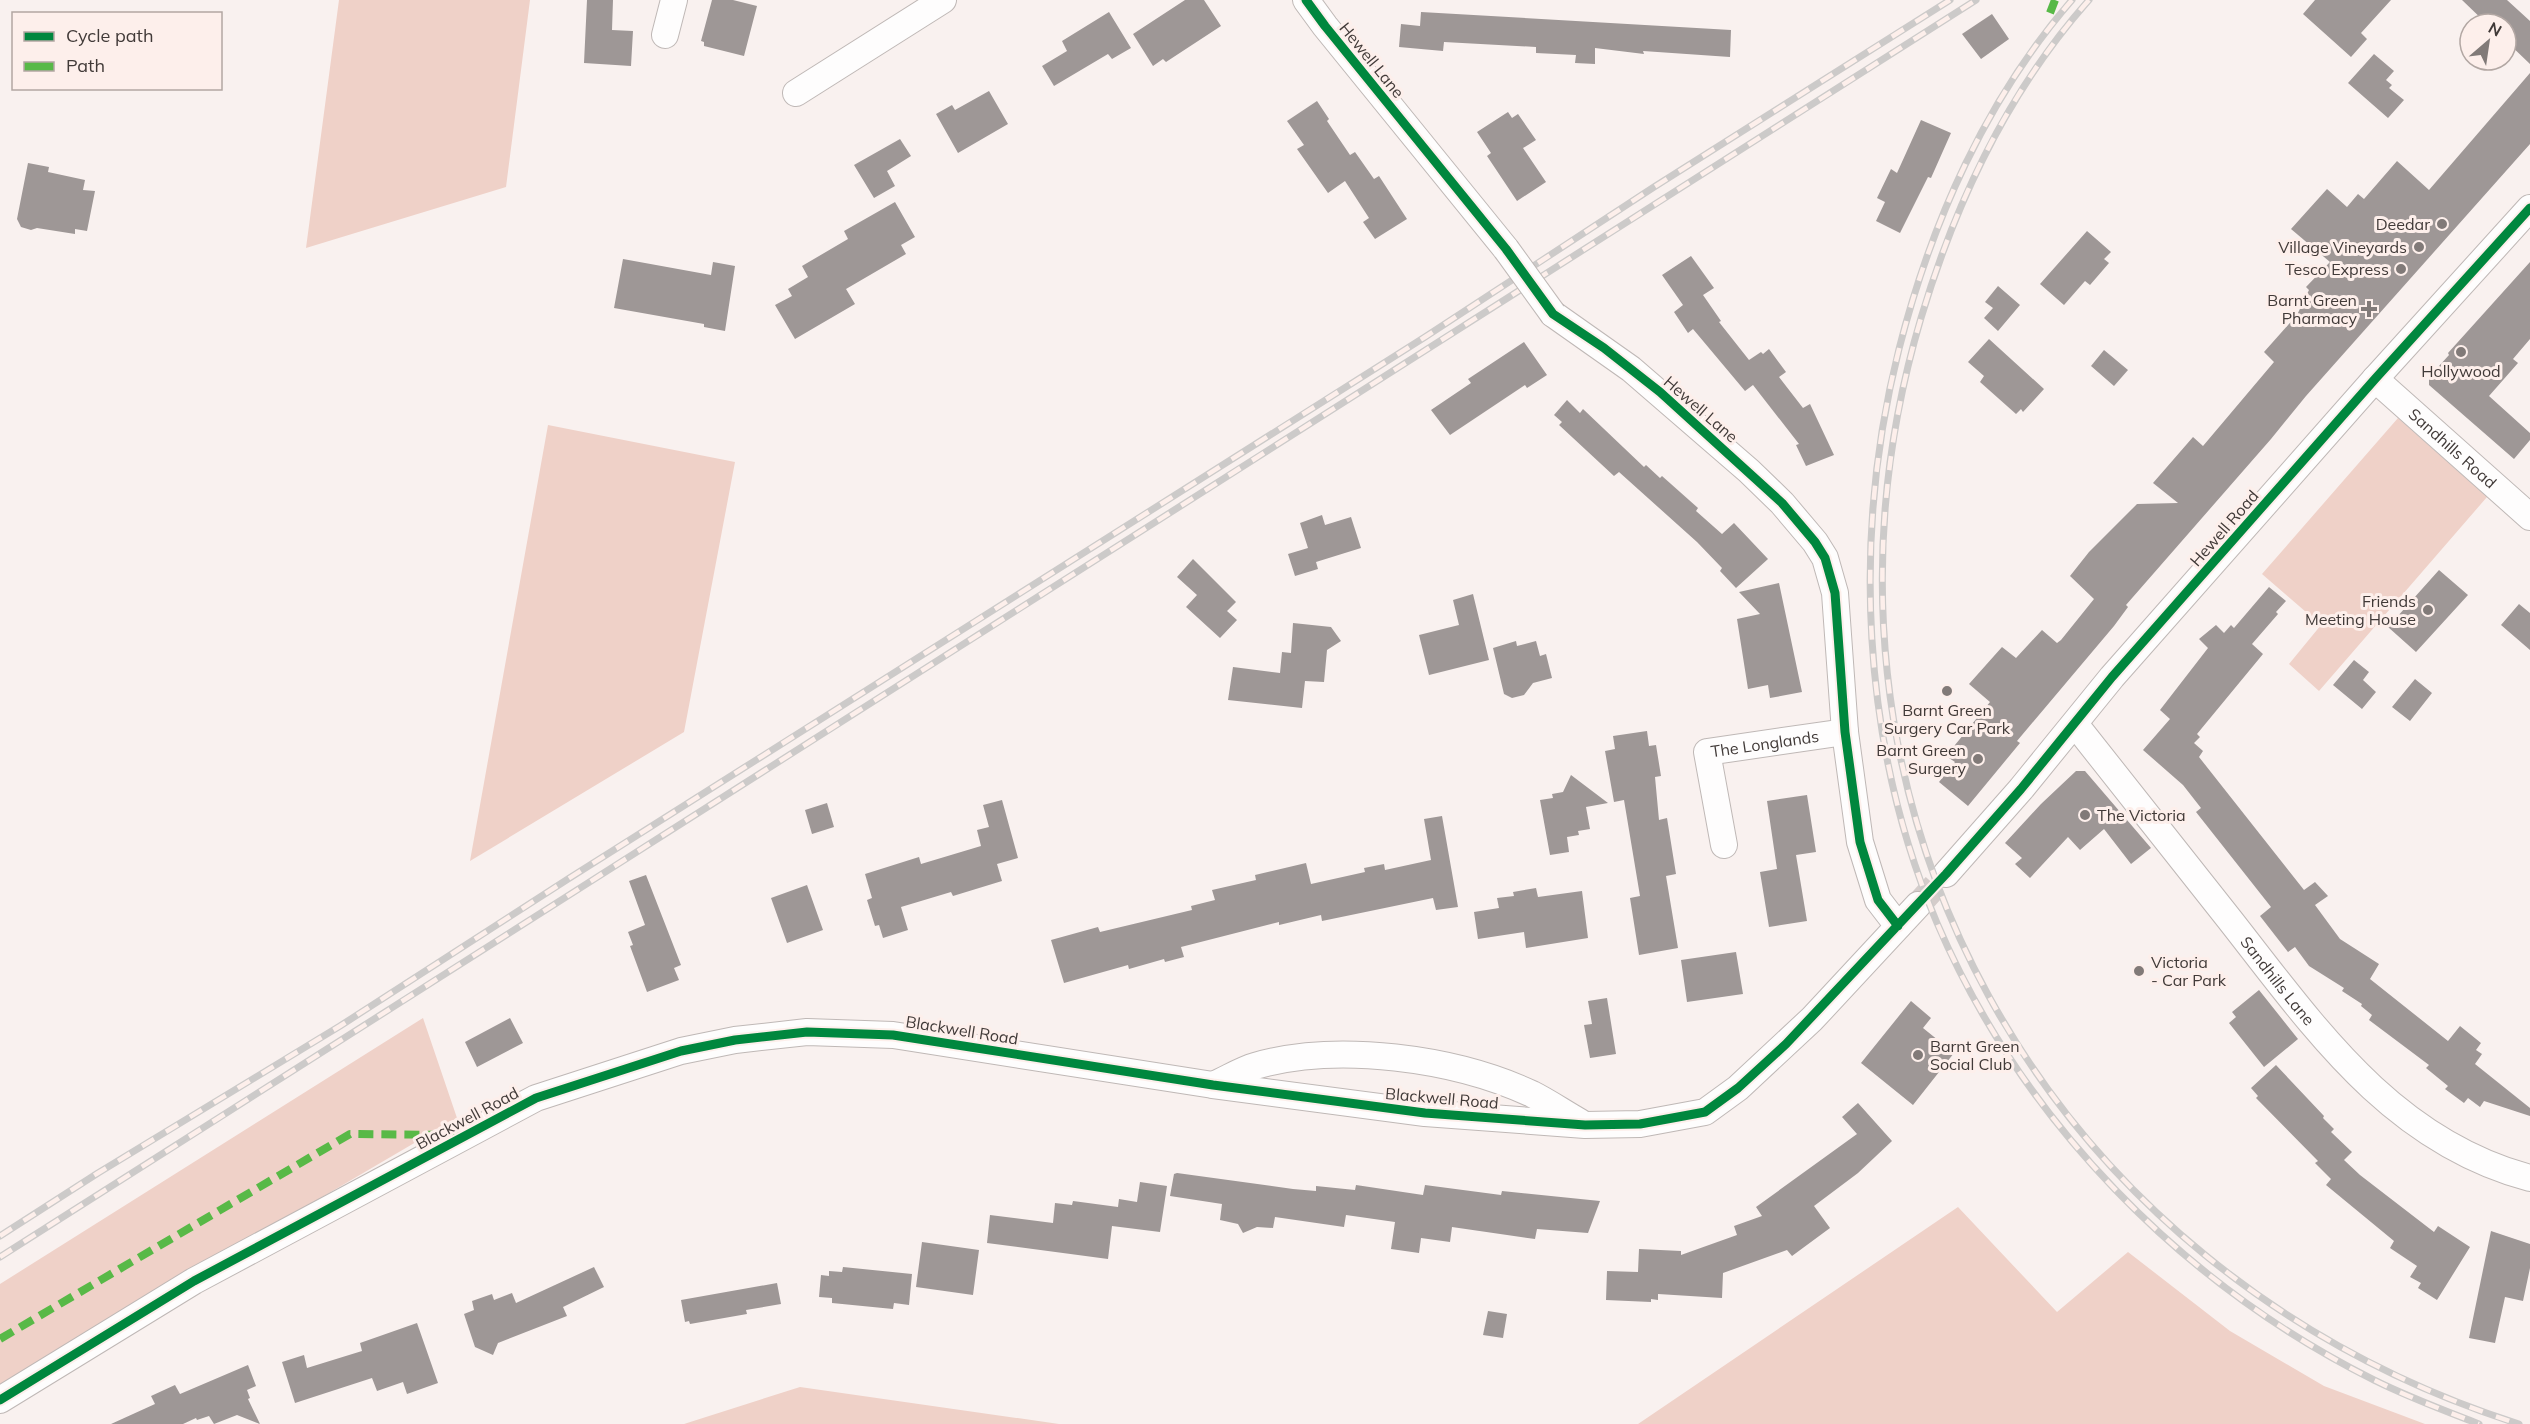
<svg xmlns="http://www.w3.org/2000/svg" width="2530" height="1424" font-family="Mulish,sans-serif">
	<rect width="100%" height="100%" fill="#f9f1ef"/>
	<path fill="#efd1c8" d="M 339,0 L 530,0 L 506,187 L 306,248 Z
		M 2398,418 L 2487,497 L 2319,691 L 2289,664 L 2321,625 L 2262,574 Z
		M 548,425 L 735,462 L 684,732 L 470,861 Z
		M 423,1018 L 457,1118 L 0,1386 L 0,1284 Z
		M 1958,1207 L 2057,1312 L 2128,1252 L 2230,1331 L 2324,1386 L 2425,1424 L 1638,1424 Z
		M 800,1387 L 1059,1424 L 684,1424 Z"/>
	<path fill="#9e9796" d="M 587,0 L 613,0 L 612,30 L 633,31 L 631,66 L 584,63 Z
		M 712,0 L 733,0 L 757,6 L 744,56 L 704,46 L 704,42 L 701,41 Z
		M 1185,0 L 1204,0 L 1221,26 L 1166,62 L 1163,59 L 1153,66 L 1133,34 Z
		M 2315,0 L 2391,0 L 2361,33 L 2367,39 L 2351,57 L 2303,14 Z
		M 2462,0 L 2507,0 L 2530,21 L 2530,64 L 2506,41 L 2506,24 L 2487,24 Z
		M 1109,12 L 1131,48 L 1112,59 L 1108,54 L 1054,86 L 1042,66 L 1067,51 L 1062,41 Z
		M 1421,12 L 1731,30 L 1730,57 L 1643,51 L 1644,54 L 1595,48 L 1595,64 L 1575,63 L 1576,55 L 1536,53 L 1536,47 L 1444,42 L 1443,51 L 1399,47 L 1401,24 L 1420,26 Z
		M 1992,14 L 2009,39 L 1981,59 L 1962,34 Z
		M 2374,54 L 2394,71 L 2386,80 L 2392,85 L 2389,88 L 2404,100 L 2388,118 L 2348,83 Z
		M 2530,73 L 2530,144 L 2306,396 L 2271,439 L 2126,605 L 2128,607 L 2114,626 L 2017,741 L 2020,743 L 1968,806 L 1939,782 L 1955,762 L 1946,756 L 1990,702 L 1969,684 L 2002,647 L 2016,658 L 2042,630 L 2057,643 L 2061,640 L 2094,599 L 2070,576 L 2089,552 L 2137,504 L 2178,503 L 2153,483 L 2193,437 L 2203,446 L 2274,362 L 2264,352 L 2297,315 L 2309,290 L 2306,287 L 2330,262 L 2291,229 L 2327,189 L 2347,207 L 2358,194 L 2364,199 L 2397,161 L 2429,190 Z
		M 989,91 L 1008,124 L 958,153 L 936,114 L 952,105 L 955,110 Z
		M 1317,101 L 1329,119 L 1327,121 L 1350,155 L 1355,152 L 1374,179 L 1379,176 L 1407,219 L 1375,239 L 1363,222 L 1369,218 L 1345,181 L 1328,193 L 1297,149 L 1304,145 L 1287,121 Z
		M 1508,112 L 1512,118 L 1518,114 L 1536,140 L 1523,148 L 1546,182 L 1517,201 L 1487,156 L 1491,153 L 1477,132 Z
		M 1921,120 L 1951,133 L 1931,178 L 1928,177 L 1900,233 L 1876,221 L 1885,202 L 1877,198 L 1891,169 L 1897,173 Z
		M 900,139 L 911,156 L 887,171 L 895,186 L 874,198 L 854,165 Z
		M 28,163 L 49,167 L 48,172 L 85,180 L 83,190 L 95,191 L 87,231 L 75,229 L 75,234 L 37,228 L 31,230 L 21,227 L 17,219 Z
		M 895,202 L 915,237 L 901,245 L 906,254 L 846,289 L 855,304 L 795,339 L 775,305 L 792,296 L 788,289 L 808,277 L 802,266 L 848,239 L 844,231 Z
		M 2087,231 L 2111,252 L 2104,259 L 2109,263 L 2090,285 L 2085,281 L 2064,305 L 2040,284 Z
		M 1691,256 L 1714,288 L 1703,295 L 1721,321 L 1719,322 L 1749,360 L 1761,352 L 1763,354 L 1769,349 L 1786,372 L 1779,377 L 1803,408 L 1810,404 L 1834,455 L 1806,466 L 1796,445 L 1799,444 L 1753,385 L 1745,391 L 1693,329 L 1688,333 L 1674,312 L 1683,305 L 1662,275 Z
		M 623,259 L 711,275 L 713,262 L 735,266 L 725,331 L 704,327 L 704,324 L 614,308 Z
		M 2530,262 L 2530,339 L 2513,359 L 2518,363 L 2489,396 L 2530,433 L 2530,440 L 2514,459 L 2429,385 L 2429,377 L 2449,355 L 2448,353 Z
		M 1998,286 L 2020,305 L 1998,331 L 1984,318 L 1993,308 L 1985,302 Z
		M 1989,339 L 2044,389 L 2023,412 L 2021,409 L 2016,414 L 1980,382 L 1984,376 L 1968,362 Z
		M 1524,342 L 1547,375 L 1527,388 L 1525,385 L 1450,435 L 1431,410 L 1471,383 L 1468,379 Z
		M 2104,350 L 2128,370 L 2114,386 L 2091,366 Z
		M 1567,400 L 1580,413 L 1583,409 L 1644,467 L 1646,465 L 1660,478 L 1662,476 L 1698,508 L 1696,511 L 1722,534 L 1734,523 L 1768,559 L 1736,588 L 1720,571 L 1722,568 L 1697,542 L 1619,472 L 1614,476 L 1559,425 L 1562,422 L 1554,415 Z
		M 1322,515 L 1325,525 L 1351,517 L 1361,548 L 1316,562 L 1318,569 L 1295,576 L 1288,554 L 1308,548 L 1300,523 Z
		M 1193,559 L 1236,602 L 1227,611 L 1237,620 L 1220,638 L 1186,607 L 1197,595 L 1177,577 Z
		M 2439,570 L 2468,595 L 2416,652 L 2388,627 Z
		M 1779,583 L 1802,692 L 1770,698 L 1768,685 L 1748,689 L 1737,619 L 1760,614 L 1739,592 Z
		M 2269,587 L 2286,601 L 2276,612 L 2278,614 L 2252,644 L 2263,654 L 2197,734 L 2200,737 L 2194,743 L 2203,751 L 2199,757 L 2304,890 L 2315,882 L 2328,896 L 2315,905 L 2340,939 L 2379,964 L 2370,979 L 2448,1041 L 2460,1026 L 2481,1043 L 2476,1050 L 2482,1054 L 2475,1064 L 2530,1108 L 2530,1116 L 2484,1101 L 2480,1107 L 2468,1098 L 2464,1103 L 2445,1089 L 2448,1086 L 2426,1068 L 2429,1065 L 2369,1020 L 2372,1015 L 2361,1006 L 2362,1004 L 2342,991 L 2344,988 L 2309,966 L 2295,947 L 2288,952 L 2260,916 L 2271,907 L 2196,812 L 2201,808 L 2183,785 L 2143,750 L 2170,719 L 2160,710 L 2208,648 L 2199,639 L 2216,625 L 2224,633 L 2231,625 L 2234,628 Z
		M 1473,594 L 1489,660 L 1429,675 L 1419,635 L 1459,625 L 1453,600 Z
		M 2519,604 L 2530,613 L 2530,650 L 2501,625 Z
		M 1293,623 L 1331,627 L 1341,641 L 1327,650 L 1324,682 L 1305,681 L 1302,708 L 1228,700 L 1233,667 L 1280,673 L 1282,652 L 1291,653 Z
		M 1516,641 L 1517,646 L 1536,641 L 1540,656 L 1546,654 L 1552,678 L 1533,683 L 1524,695 L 1512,698 L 1504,694 L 1493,648 Z
		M 2354,660 L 2369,672 L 2363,680 L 2376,692 L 2362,709 L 2333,685 Z
		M 2415,679 L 2432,693 L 2410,721 L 2392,707 Z
		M 1647,731 L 1649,746 L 1656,745 L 1661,776 L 1655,777 L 1659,820 L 1667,818 L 1676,874 L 1666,876 L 1678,948 L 1639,955 L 1630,898 L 1640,896 L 1624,800 L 1614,802 L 1605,751 L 1615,749 L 1613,736 Z
		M 2076,771 L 2085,771 L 2151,848 L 2131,864 L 2104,829 L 2080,850 L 2068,837 L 2030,878 L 2015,864 L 2022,858 L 2005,843 L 2041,804 Z
		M 1571,775 L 1608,803 L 1586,807 L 1590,829 L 1578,831 L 1579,835 L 1567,837 L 1569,852 L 1550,855 L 1540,800 L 1553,798 L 1552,794 L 1563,792 Z
		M 1807,795 L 1816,852 L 1796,855 L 1807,921 L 1769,927 L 1760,872 L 1777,869 L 1767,801 Z
		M 1002,800 L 1018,858 L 997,864 L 1002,881 L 953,896 L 951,892 L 901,907 L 908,930 L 883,938 L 879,925 L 875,926 L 867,900 L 872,898 L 865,874 L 919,857 L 921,864 L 981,846 L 977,830 L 989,827 L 983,805 Z
		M 827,803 L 834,827 L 812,834 L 805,810 Z
		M 1442,816 L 1458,907 L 1436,910 L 1433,898 L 1322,921 L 1321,915 L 1279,925 L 1279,922 L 1181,947 L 1184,957 L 1165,962 L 1164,959 L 1129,969 L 1128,965 L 1064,983 L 1051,940 L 1098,927 L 1100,932 L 1192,910 L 1191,906 L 1215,900 L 1212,890 L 1256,880 L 1255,875 L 1306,863 L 1311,884 L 1365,872 L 1364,868 L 1384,864 L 1385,870 L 1431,860 L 1424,819 Z
		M 646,875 L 681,965 L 674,968 L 679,980 L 647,992 L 630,946 L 633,945 L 628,932 L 645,925 L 629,881 Z
		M 807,885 L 823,930 L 787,943 L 771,898 Z
		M 1536,888 L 1538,897 L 1582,891 L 1588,938 L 1526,948 L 1524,932 L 1478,939 L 1474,912 L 1499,908 L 1497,898 L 1514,896 L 1513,892 Z
		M 1736,952 L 1743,994 L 1687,1002 L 1681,960 Z
		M 2259,990 L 2298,1039 L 2264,1067 L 2229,1023 L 2236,1017 L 2232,1012 Z
		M 1607,998 L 1616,1054 L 1590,1058 L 1584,1025 L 1592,1024 L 1588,1001 Z
		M 1911,1001 L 1931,1018 L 1923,1028 L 1954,1053 L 1913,1105 L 1861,1063 Z
		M 510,1018 L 523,1043 L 477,1067 L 465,1042 Z
		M 2276,1065 L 2324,1116 L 2323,1118 L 2334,1129 L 2331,1132 L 2352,1152 L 2344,1160 L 2360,1175 L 2434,1232 L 2438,1226 L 2470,1247 L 2437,1300 L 2418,1288 L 2421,1283 L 2410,1277 L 2417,1266 L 2390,1248 L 2394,1241 L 2326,1185 L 2331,1179 L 2315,1163 L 2318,1161 L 2256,1098 L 2258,1096 L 2251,1088 Z
		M 1858,1103 L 1892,1141 L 1858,1173 L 1814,1206 L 1830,1228 L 1792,1256 L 1787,1250 L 1723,1273 L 1722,1298 L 1658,1294 L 1658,1300 L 1651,1299 L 1651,1302 L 1606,1300 L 1607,1271 L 1638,1272 L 1639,1249 L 1681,1251 L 1681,1255 L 1737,1235 L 1734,1226 L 1762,1216 L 1756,1207 L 1857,1134 L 1842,1117 Z
		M 1177,1173 L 1293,1189 L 1316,1191 L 1316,1186 L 1355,1190 L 1356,1185 L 1423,1195 L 1425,1185 L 1501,1195 L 1502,1191 L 1600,1201 L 1588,1233 L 1537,1229 L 1535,1239 L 1452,1227 L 1450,1242 L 1421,1238 L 1419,1253 L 1391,1249 L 1395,1222 L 1346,1215 L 1344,1227 L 1275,1217 L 1273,1228 L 1257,1227 L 1243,1233 L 1238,1224 L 1220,1220 L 1222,1204 L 1170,1196 L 1174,1174 Z
		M 1140,1182 L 1167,1186 L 1160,1232 L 1112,1226 L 1108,1259 L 987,1243 L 990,1215 L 1053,1223 L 1055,1203 L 1072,1205 L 1073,1201 L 1118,1207 L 1119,1199 L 1137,1202 Z
		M 2491,1231 L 2530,1244 L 2530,1268 L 2523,1301 L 2505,1297 L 2495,1343 L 2469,1338 Z
		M 922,1242 L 979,1250 L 973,1295 L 916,1287 Z
		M 594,1267 L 604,1287 L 563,1307 L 567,1316 L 498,1343 L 493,1355 L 475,1347 L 464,1314 L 474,1310 L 472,1301 L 492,1294 L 494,1300 L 512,1293 L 516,1303 Z
		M 843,1267 L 912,1274 L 909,1305 L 894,1303 L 893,1309 L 832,1303 L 832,1298 L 819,1297 L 821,1275 L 829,1276 L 829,1271 L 842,1272 Z
		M 777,1283 L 781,1304 L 746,1310 L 747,1314 L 690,1324 L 689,1321 L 685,1322 L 681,1300 Z
		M 1488,1311 L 1507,1314 L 1503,1338 L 1483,1335 Z
		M 417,1323 L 438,1383 L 407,1394 L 403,1382 L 377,1391 L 372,1378 L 295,1403 L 282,1362 L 304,1355 L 307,1368 L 362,1351 L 360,1343 Z
		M 248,1365 L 256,1386 L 247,1390 L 250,1398 L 248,1399 L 260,1424 L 237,1415 L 214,1424 L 209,1416 L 197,1420 L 196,1418 L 183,1424 L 111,1424 L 155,1404 L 151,1396 L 175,1385 L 180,1394 Z"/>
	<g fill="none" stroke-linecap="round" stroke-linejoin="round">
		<path stroke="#d4ccca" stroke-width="26" stroke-dasharray="26 13" stroke-linecap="butt" d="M 1918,905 L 1946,874"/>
		<defs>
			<g id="minor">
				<path d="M 1306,0 L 1325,26 L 1506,249"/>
				<path d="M 665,35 L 674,0"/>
				<path d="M 796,93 L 943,0"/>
				<path d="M 1553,314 L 1631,369 L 1749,471 L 1782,503 L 1815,542 L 1825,558 L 1835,593 L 1845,732 L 1860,842 L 1878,900 L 1898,926"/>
				<path id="s1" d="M 2375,379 L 2530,517"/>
				<path id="s2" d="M 2075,724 C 2127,789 2178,855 2230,920 C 2314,1027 2391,1141 2530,1178"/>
				<path id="s3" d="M 1724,845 L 1707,752 L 1845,732"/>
				<path d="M 1946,874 L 2021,789 L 2112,677 L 2375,379 L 2530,208"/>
				<path d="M 1213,1085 C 1227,1079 1241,1070 1255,1066 C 1337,1042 1455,1058 1532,1094 C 1548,1102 1564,1113 1580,1122"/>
				<path d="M 0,1400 L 194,1281 L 536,1098 L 681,1051 L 735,1040 L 807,1032 L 893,1035 L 1213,1085 L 1425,1113 L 1585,1125 L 1640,1124 L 1705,1112 L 1738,1088 L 1812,1019 L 1918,905"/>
			</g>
		</defs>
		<use href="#minor" stroke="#bfb8b6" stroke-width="28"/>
		<use href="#minor" stroke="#fefdfd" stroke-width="26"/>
		<defs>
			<path id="rail" d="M 2072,0 C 1986,99 1931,223 1899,349 C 1852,535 1861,744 1937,923 C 2022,1121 2182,1284 2374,1380 C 2408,1397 2443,1410 2479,1424
				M 2089,0 C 2008,91 1956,201 1921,318 C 1778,801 2044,1272 2519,1424
				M 0,1236 L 98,1173 L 340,1026 L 568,879 L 1425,337 L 1654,187 L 1950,0
				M 0,1257 L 1976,0"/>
		</defs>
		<use href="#rail" stroke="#cccac9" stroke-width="7"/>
		<use href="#rail" stroke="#fdefeb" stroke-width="4.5" stroke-dasharray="14" stroke-linecap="butt"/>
		<defs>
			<path id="minor-bridge" d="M 1506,249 L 1553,314"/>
		</defs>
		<use href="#minor-bridge" stroke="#bfb8b6" stroke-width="28" stroke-linecap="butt"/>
		<use href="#minor-bridge" stroke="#fefdfd" stroke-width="26"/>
		<path stroke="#58b947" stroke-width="8" stroke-dasharray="15 8" stroke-linecap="butt" d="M 2050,13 L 2055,0
			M 0,1339 L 350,1134 L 461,1135"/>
		<defs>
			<path id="cycleway" d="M 1306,0 L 1325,26 L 1506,249 L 1553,314 L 1604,348 L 1660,392 L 1782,503 L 1815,542 L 1825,558 L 1835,593 L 1845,732 L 1860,842 L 1878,900 L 1898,926
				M 0,1400 L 194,1281 L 536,1098 L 681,1051 L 735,1040 L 807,1032 L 893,1035 L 1213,1085 L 1425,1113 L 1585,1125 L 1640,1124 L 1705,1112 L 1738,1088 L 1786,1044 L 1946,874 L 2021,789 L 2112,677 L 2375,379 L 2530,208"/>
		</defs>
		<use href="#cycleway" stroke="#fdefeb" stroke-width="13"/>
		<use href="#cycleway" stroke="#00873e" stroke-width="9"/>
	</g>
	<g fill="#817a78" stroke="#fdefeb" stroke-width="2">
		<circle cx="2442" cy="224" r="6"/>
		<circle cx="2419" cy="247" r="6"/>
		<circle cx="2401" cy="269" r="6"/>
		<path d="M2366 300h6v6h6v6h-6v6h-6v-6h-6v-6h6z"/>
		<circle cx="2461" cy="352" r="6"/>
		<circle cx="2428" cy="610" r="6"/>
		<circle cx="1947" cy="691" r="6"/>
		<circle cx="1978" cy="759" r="6"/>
		<circle cx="2085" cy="815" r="6"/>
		<circle cx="2139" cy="971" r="6"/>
		<circle cx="1918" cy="1055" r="6"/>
	</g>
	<g text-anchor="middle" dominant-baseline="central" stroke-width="6" stroke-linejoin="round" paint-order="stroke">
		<g font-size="16" fill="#413a38" stroke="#fdefeb">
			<text transform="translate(1372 60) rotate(51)">Hewell Lane</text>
			<text transform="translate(1701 409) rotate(41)">Hewell Lane</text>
			<text stroke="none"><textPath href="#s1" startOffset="104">Sandhills Road</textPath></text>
			<text transform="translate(2224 528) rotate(-49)">Hewell Road</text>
			<text stroke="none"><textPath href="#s3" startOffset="153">The Longlands</textPath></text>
			<text stroke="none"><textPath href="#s2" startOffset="327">Sandhills Lane</textPath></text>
			<text transform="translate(962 1030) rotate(9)">Blackwell Road</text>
			<text transform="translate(1442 1098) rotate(5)">Blackwell Road</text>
			<text transform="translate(467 1118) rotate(-28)">Blackwell Road</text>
		</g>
		<g font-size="16" fill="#413a38" stroke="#fdefeb" text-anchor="end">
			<text x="2430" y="224">Deedar</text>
			<text x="2407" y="247">Village Vineyards</text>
			<text x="2389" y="269">Tesco Express</text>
			<text x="2357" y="300">Barnt Green<tspan x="2357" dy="18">Pharmacy</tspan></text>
			<text x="2461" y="371" text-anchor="middle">Hollywood</text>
			<text x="2416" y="601">Friends<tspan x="2416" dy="18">Meeting House</tspan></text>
			<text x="1947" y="710" text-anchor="middle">Barnt Green<tspan x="1947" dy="18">Surgery Car Park</tspan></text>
			<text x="1966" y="750">Barnt Green<tspan x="1966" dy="18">Surgery</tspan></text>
			<text x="2097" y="815" text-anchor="start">The Victoria</text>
			<text x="2151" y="962" text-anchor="start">Victoria<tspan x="2151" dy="18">- Car Park</tspan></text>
			<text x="1930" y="1046" text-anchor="start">Barnt Green<tspan x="1930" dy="18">Social Club</tspan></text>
		</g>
	</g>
	<rect x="12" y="12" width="210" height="78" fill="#fdefeb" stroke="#b2a7a3" stroke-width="1.5"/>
	<rect x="24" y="32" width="30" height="9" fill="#00873e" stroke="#b2a7a3" stroke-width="1.5"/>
	<text x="66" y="42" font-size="18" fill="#413a38">Cycle path</text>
	<rect x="24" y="62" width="30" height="9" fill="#58b947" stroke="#b2a7a3" stroke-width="1.5"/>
	<text x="66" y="72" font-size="18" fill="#413a38">Path</text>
	<g transform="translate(2488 42) rotate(29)"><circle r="28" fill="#fdefeb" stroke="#b2a7a3" stroke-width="1.5"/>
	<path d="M0-4.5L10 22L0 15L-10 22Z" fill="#817a78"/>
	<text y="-9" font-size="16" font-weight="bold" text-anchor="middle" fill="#413a38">N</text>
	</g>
</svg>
